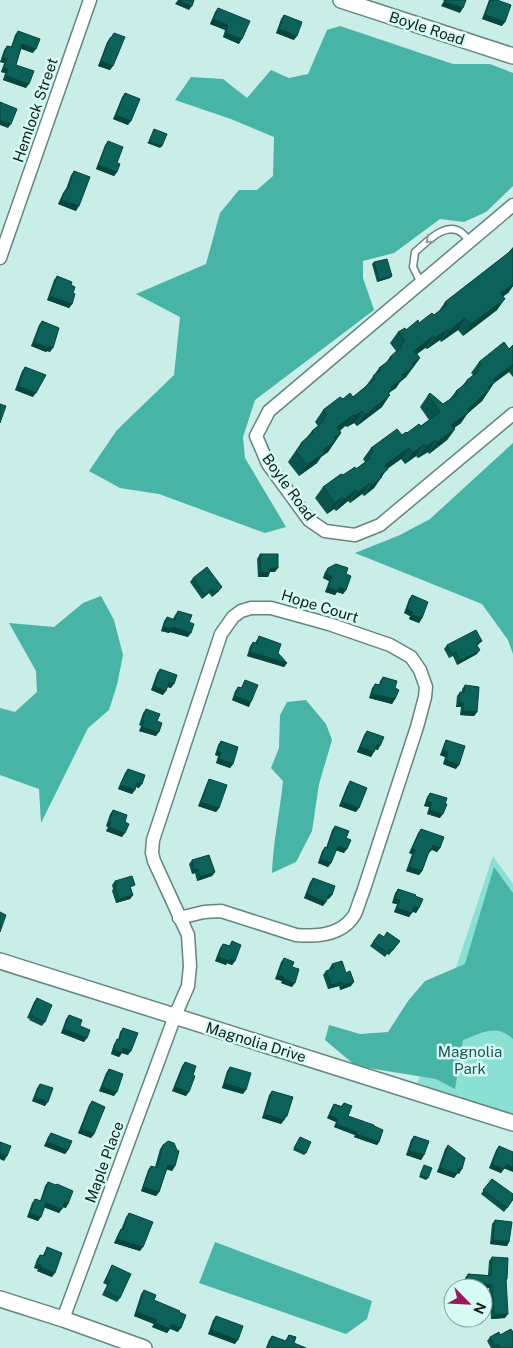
<svg xmlns="http://www.w3.org/2000/svg" width="513" height="1348" font-family="'Public Sans',sans-serif">
	<rect width="100%" height="100%" fill="#c9ede7"/>
	<path fill="#89e0d3" d="M 493,856 L 513,884 L 513,1119 L 416,1088 Z"/>
	<path fill="#47b4a6" d="M 340,26 L 453,64 L 490,64 L 513,73 L 513,186 L 486,212 L 464,222 L 440,219 L 394,253 L 363,261 L 363,278 L 374,310 L 255,400 L 243,437 L 245,458 L 286,527 L 265,533 L 159,494 L 120,488 L 89,471 L 117,430 L 174,375 L 180,317 L 136,294 L 206,264 L 220,213 L 239,190 L 257,190 L 273,176 L 274,137 L 231,119 L 175,100 L 191,77 L 223,79 L 247,98 L 271,70 L 289,78 L 308,74 L 327,30 Z
		M 513,443 L 513,654 L 508,640 L 482,604 L 355,553 L 400,535 L 430,519 Z
		M 101,596 L 114,620 L 123,655 L 117,685 L 109,710 L 88,728 L 41,823 L 39,789 L 0,775 L 0,708 L 15,712 L 37,692 L 36,671 L 9,623 L 54,627 L 83,603 Z
		M 306,700 L 326,724 L 332,740 L 319,784 L 312,831 L 296,862 L 272,873 C 273,842 280,812 283,781 L 271,768 L 279,748 L 280,715 L 287,702 Z
		M 494,867 L 513,893 L 513,1039 C 496,1023 481,1033 463,1040 L 455,1089 L 436,1079 L 356,1066 L 325,1040 L 329,1025 L 360,1034 L 388,1032 L 408,1001 L 425,981 L 465,964 Z
		M 215,1242 L 372,1301 L 367,1319 L 346,1334 L 199,1283 Z"/>
	<g fill="none" stroke-linecap="round" stroke-linejoin="round">
		<defs>
			<path id="service" d="M 421,283 L 413,267 L 415,252 C 426,243 446,220 462,233 C 465,235 467,239 470,242"/>
			<path id="minor" d="M 513,205 L 269,411 L 256,436 L 268,464 L 309,520 L 325,531 L 355,535 L 380,525 L 513,414
				M 0,258 L 90,0
				M 63,1319 L 175,1016 L 188,986 L 190,966 L 188,935 L 154,861 L 152,853 L 153,840 L 221,634 L 233,617 L 241,611 L 251,608 L 271,608 L 329,624 L 390,645 L 411,657 L 420,670 L 426,687 L 425,697 L 417,727 L 363,892 C 360,899 358,907 355,914 C 343,935 317,937 296,935 L 221,911 L 204,912 L 179,918"/>
			<path id="tertiary" d="M 341,0 L 513,56
				M 0,961 L 513,1123
				M 0,1299 L 63,1319 L 144,1348"/>
		</defs>
		<use href="#service" stroke="#648580" stroke-width="9"/>
		<use href="#minor" stroke="#648580" stroke-width="15"/>
		<use href="#tertiary" stroke="#648580" stroke-width="18"/>
		<use href="#service" stroke="#fff" stroke-width="6"/>
		<use href="#minor" stroke="#fff" stroke-width="12"/>
		<use href="#tertiary" stroke="#fff" stroke-width="15"/>
	</g>
	<path fill="#0a544d" d="M 489,0 L 497,0 L 502,26 L 482,19 Z
		M 218,8 L 239,44 L 223,37 L 225,30 L 210,24 L 215,12 Z
		M 284,15 L 294,40 L 276,33 L 281,19 Z
		M 18,31 L 33,53 L 21,49 L 16,65 L 26,88 L 3,80 L 5,73 L 1,72 L 4,63 L 0,62 L 4,50 L 7,46 L 11,47 L 15,35 Z
		M 114,33 L 110,70 L 98,66 L 107,42 Z
		M 125,93 L 128,125 L 113,119 L 122,97 Z
		M 108,141 L 117,163 L 117,172 L 114,176 L 96,169 L 105,145 Z
		M 74,171 L 76,211 L 58,204 L 63,193 L 66,189 L 71,175 Z
		M 513,247 L 513,286 L 508,293 L 503,296 L 497,310 L 463,336 L 458,330 L 441,342 L 440,340 L 427,349 L 425,348 L 417,354 L 420,358 L 406,377 L 400,382 L 396,388 L 390,392 L 382,407 L 357,426 L 354,423 L 347,427 L 345,426 L 340,431 L 341,433 L 328,452 L 321,457 L 317,463 L 299,476 L 288,462 L 301,443 L 307,437 L 312,431 L 318,426 L 315,422 L 323,410 L 343,399 L 353,397 L 366,386 L 379,368 L 385,364 L 390,357 L 396,351 L 390,343 L 398,332 L 406,330 L 434,315 L 439,311 L 445,302 L 509,252 Z
		M 374,262 L 392,276 L 390,278 L 377,282 L 372,264 Z
		M 57,276 L 71,285 L 73,293 L 72,304 L 69,308 L 47,300 L 54,280 Z
		M 42,321 L 50,352 L 47,351 L 46,352 L 31,346 L 39,325 Z
		M 513,345 L 513,377 L 509,372 L 494,383 L 482,401 L 467,414 L 461,423 L 454,428 L 455,429 L 447,440 L 429,454 L 428,452 L 418,458 L 416,456 L 405,464 L 401,459 L 387,469 L 374,488 L 364,496 L 362,494 L 350,503 L 348,501 L 336,511 L 334,509 L 327,514 L 315,498 L 323,487 L 343,475 L 356,469 L 365,462 L 363,459 L 371,448 L 407,433 L 421,426 L 429,420 L 420,407 L 428,395 L 443,404 L 450,399 L 456,391 L 462,386 L 467,380 L 473,375 L 471,373 L 479,362 L 509,349 Z
		M 25,367 L 33,397 L 15,390 L 22,371 Z
		M 260,554 L 275,572 L 270,572 L 268,577 L 258,577 L 257,559 Z
		M 328,568 L 346,574 L 346,590 L 343,594 L 337,592 L 335,595 L 325,592 L 329,581 L 323,578 L 325,572 Z
		M 193,578 L 219,591 L 212,597 L 209,593 L 202,599 L 190,582 Z
		M 412,595 L 422,618 L 419,623 L 409,619 L 410,616 L 404,613 L 409,599 Z
		M 178,611 L 189,622 L 188,637 L 170,632 L 169,633 L 161,631 L 164,621 L 167,617 L 173,619 L 175,615 Z
		M 259,636 L 287,663 L 284,667 L 247,656 L 250,646 L 253,642 L 255,643 Z
		M 482,641 L 477,646 L 477,654 L 457,665 L 453,656 L 449,658 L 444,649 L 447,645 Z
		M 160,669 L 171,688 L 167,687 L 163,695 L 151,690 L 157,673 Z
		M 383,677 L 395,688 L 395,699 L 392,704 L 369,698 L 372,688 L 375,684 L 379,685 L 380,681 Z
		M 245,680 L 249,707 L 232,700 L 235,691 L 238,687 L 241,688 Z
		M 465,685 L 477,712 L 474,716 L 460,715 L 461,707 L 456,707 L 457,696 L 460,692 L 462,692 L 462,689 Z
		M 146,709 L 157,721 L 156,736 L 139,731 L 141,726 L 139,725 L 143,713 Z
		M 367,731 L 378,750 L 375,749 L 371,757 L 357,752 L 364,735 Z
		M 446,740 L 456,769 L 443,764 L 445,757 L 440,755 L 444,744 Z
		M 221,741 L 233,764 L 230,768 L 216,763 L 218,756 L 215,755 L 218,745 Z
		M 128,769 L 139,788 L 136,787 L 132,794 L 118,789 L 125,773 Z
		M 209,779 L 219,808 L 216,812 L 198,806 L 207,783 Z
		M 350,781 L 356,812 L 339,806 L 347,786 Z
		M 430,793 L 440,818 L 427,814 L 429,807 L 424,806 L 427,797 Z
		M 113,810 L 125,822 L 122,837 L 106,831 L 108,827 L 106,826 L 110,814 Z
		M 335,826 L 346,838 L 344,853 L 336,850 L 331,863 L 328,867 L 318,863 L 322,851 L 325,847 L 326,848 L 332,830 Z
		M 421,829 L 440,848 L 437,852 L 432,850 L 428,854 L 422,871 L 419,875 L 406,871 L 412,854 L 409,853 L 418,833 Z
		M 192,860 L 215,872 L 212,876 L 197,881 L 195,873 L 192,874 L 189,864 Z
		M 313,878 L 329,899 L 327,898 L 323,906 L 304,898 L 310,882 Z
		M 115,881 L 132,889 L 131,890 L 133,895 L 130,899 L 116,903 L 112,891 L 113,889 L 112,885 Z
		M 398,889 L 415,896 L 419,908 L 416,913 L 412,911 L 409,917 L 394,912 L 397,904 L 392,903 L 395,893 Z
		M 379,934 L 384,937 L 400,941 L 389,955 L 387,954 L 385,957 L 370,946 Z
		M 232,941 L 235,961 L 232,965 L 227,963 L 226,965 L 215,961 L 220,948 L 223,944 L 229,946 Z
		M 284,958 L 292,987 L 281,983 L 282,981 L 275,979 L 281,962 Z
		M 332,964 L 351,986 L 340,990 L 339,986 L 328,989 L 323,975 L 326,971 L 330,970 L 329,969 Z
		M 37,998 L 45,1022 L 42,1026 L 29,1020 L 30,1019 L 27,1018 L 34,1002 Z
		M 69,1015 L 80,1026 L 84,1042 L 61,1033 L 66,1019 Z
		M 123,1028 L 128,1055 L 122,1053 L 119,1057 L 111,1054 L 114,1044 L 118,1040 L 120,1032 Z
		M 185,1062 L 186,1096 L 172,1091 L 182,1066 Z
		M 230,1067 L 243,1094 L 222,1088 L 227,1071 Z
		M 109,1069 L 114,1096 L 99,1091 L 106,1073 Z
		M 40,1084 L 45,1106 L 32,1101 L 37,1088 Z
		M 272,1091 L 284,1121 L 284,1120 L 281,1124 L 262,1118 L 269,1095 Z
		M 92,1101 L 94,1134 L 91,1138 L 78,1133 L 89,1105 Z
		M 344,1103 L 348,1116 L 374,1126 L 379,1142 L 377,1145 L 354,1137 L 355,1135 L 334,1127 L 336,1122 L 327,1118 L 332,1107 L 334,1104 L 341,1106 Z
		M 51,1133 L 68,1150 L 65,1154 L 44,1146 L 48,1137 Z
		M 414,1136 L 424,1155 L 421,1160 L 406,1155 L 411,1140 Z
		M 300,1137 L 306,1153 L 304,1155 L 293,1150 Z
		M 163,1145 L 175,1166 L 172,1171 L 167,1169 L 159,1192 L 156,1196 L 141,1191 L 148,1170 L 151,1166 L 155,1167 L 160,1149 Z
		M 448,1145 L 459,1174 L 457,1173 L 454,1178 L 437,1172 L 445,1149 Z
		M 499,1146 L 504,1168 L 501,1173 L 489,1168 L 496,1150 Z
		M 492,1179 L 513,1200 L 504,1212 L 481,1194 Z
		M 48,1182 L 66,1208 L 63,1207 L 59,1213 L 44,1207 L 38,1221 L 27,1217 L 32,1203 L 35,1199 L 40,1201 L 45,1186 Z
		M 129,1213 L 140,1251 L 114,1243 L 118,1234 L 121,1229 L 121,1230 L 126,1217 Z
		M 495,1220 L 509,1242 L 507,1246 L 490,1244 L 492,1224 Z
		M 47,1247 L 52,1277 L 37,1271 L 38,1269 L 34,1268 L 37,1259 L 40,1255 L 43,1255 Z
		M 492,1257 L 507,1279 L 506,1281 L 505,1318 L 491,1319 L 489,1288 L 465,1287 L 465,1278 L 468,1274 L 488,1275 L 489,1261 Z
		M 112,1265 L 120,1298 L 117,1302 L 102,1295 L 107,1285 L 103,1283 Z
		M 144,1290 L 154,1300 L 178,1332 L 170,1329 L 167,1333 L 152,1327 L 154,1324 L 134,1316 L 141,1294 Z
		M 216,1316 L 235,1344 L 208,1334 L 213,1320 Z
		M 289,1335 L 294,1343 L 306,1348 L 266,1348 L 269,1340 L 272,1336 L 285,1341 Z
		M 500,1335 L 513,1348 L 491,1348 L 487,1341 L 490,1337 Z"/>
	<path fill="#08453e" d="M 178,0 L 192,6 L 189,10 L 175,4 Z
		M 444,1 L 463,8 L 460,13 L 441,6 Z
		M 485,15 L 505,22 L 502,26 L 482,19 Z
		M 213,19 L 228,25 L 225,30 L 210,24 Z
		M 279,29 L 297,36 L 294,40 L 276,33 Z
		M 226,33 L 242,39 L 239,44 L 223,37 Z
		M 22,44 L 36,49 L 33,53 L 20,48 Z
		M 3,58 L 7,59 L 4,63 L 0,62 Z
		M 101,61 L 113,66 L 110,70 L 98,66 Z
		M 4,68 L 8,69 L 5,73 L 1,72 Z
		M 6,76 L 29,84 L 26,88 L 3,80 Z
		M 116,115 L 131,121 L 128,125 L 113,119 Z
		M 0,120 L 11,124 L 8,128 L 0,125 Z
		M 149,141 L 162,146 L 160,148 L 147,143 Z
		M 98,165 L 117,172 L 114,176 L 96,169 Z
		M 61,200 L 79,206 L 76,211 L 58,204 Z
		M 392,276 L 390,278 L 377,282 L 379,280 Z
		M 513,284 L 513,286 L 508,293 L 493,304 L 501,293 Z
		M 50,296 L 72,304 L 69,308 L 47,300 Z
		M 505,299 L 497,310 L 463,336 L 471,324 Z
		M 465,318 L 458,330 L 441,342 L 449,331 Z
		M 448,329 L 440,340 L 427,349 L 435,338 Z
		M 433,336 L 425,348 L 406,362 L 414,351 Z
		M 34,342 L 49,346 L 53,348 L 50,352 L 47,351 L 46,352 L 31,346 Z
		M 420,358 L 406,377 L 400,382 L 396,388 L 390,392 L 385,399 L 390,395 L 382,407 L 357,426 L 365,415 L 391,387 L 412,364 Z
		M 513,364 L 513,366 L 509,372 L 494,383 L 482,401 L 467,414 L 461,423 L 443,436 L 451,425 L 467,410 L 494,379 Z
		M 18,386 L 36,393 L 33,397 L 15,390 Z
		M 362,411 L 354,423 L 347,427 L 355,416 Z
		M 353,415 L 345,426 L 329,439 L 337,427 Z
		M 455,429 L 447,440 L 429,454 L 437,442 Z
		M 341,433 L 328,452 L 321,457 L 317,463 L 299,476 L 307,465 L 334,438 Z
		M 435,440 L 428,452 L 418,458 L 426,447 Z
		M 424,444 L 416,456 L 405,464 L 413,453 Z
		M 409,448 L 401,459 L 387,469 L 374,488 L 364,496 L 385,465 Z
		M 370,483 L 362,494 L 350,503 L 358,492 Z
		M 356,490 L 348,501 L 336,511 L 344,499 Z
		M 342,497 L 334,509 L 327,514 L 335,503 Z
		M 270,568 L 278,568 L 275,572 L 270,572 L 268,577 L 258,577 L 261,573 Z
		M 326,574 L 332,576 L 329,581 L 323,578 Z
		M 222,587 L 219,591 L 212,597 L 215,593 Z
		M 339,587 L 346,590 L 343,594 L 337,592 L 335,595 L 325,592 L 328,588 Z
		M 212,589 L 209,593 L 202,599 L 205,595 Z
		M 407,609 L 413,612 L 410,616 L 404,613 Z
		M 412,615 L 422,618 L 419,623 L 409,619 Z
		M 164,627 L 173,627 L 191,633 L 188,637 L 170,632 L 169,633 L 161,631 Z
		M 480,650 L 477,654 L 457,665 L 460,661 Z
		M 250,652 L 287,663 L 284,667 L 247,656 Z
		M 169,682 L 174,684 L 171,688 L 166,686 Z
		M 154,686 L 166,691 L 163,695 L 151,690 Z
		M 372,694 L 395,699 L 392,704 L 369,698 Z
		M 235,696 L 251,702 L 249,707 L 232,700 Z
		M 459,703 L 464,703 L 461,707 L 456,707 Z
		M 463,711 L 477,712 L 474,716 L 460,715 Z
		M 142,727 L 159,732 L 156,736 L 139,731 Z
		M 377,744 L 380,746 L 378,750 L 374,749 Z
		M 360,747 L 374,752 L 371,757 L 357,752 Z
		M 443,750 L 448,752 L 445,757 L 440,755 Z
		M 217,751 L 221,752 L 218,756 L 215,755 Z
		M 219,759 L 233,764 L 230,768 L 216,763 Z
		M 446,760 L 459,765 L 456,769 L 443,764 Z
		M 137,782 L 142,784 L 139,788 L 134,786 Z
		M 120,785 L 135,790 L 132,794 L 118,789 Z
		M 427,801 L 432,803 L 429,807 L 424,806 Z
		M 201,802 L 219,808 L 216,812 L 198,806 Z
		M 342,802 L 359,808 L 356,812 L 339,806 Z
		M 430,810 L 443,814 L 440,818 L 427,814 Z
		M 109,822 L 111,822 L 108,827 L 106,826 Z
		M 109,827 L 125,833 L 122,837 L 106,831 Z
		M 433,845 L 440,848 L 437,852 L 430,849 Z
		M 338,846 L 347,849 L 344,853 L 335,850 Z
		M 412,849 L 415,850 L 412,854 L 409,853 Z
		M 320,859 L 331,863 L 328,867 L 318,863 Z
		M 409,867 L 422,871 L 419,875 L 406,871 Z
		M 198,869 L 195,873 L 192,874 L 194,870 Z
		M 215,872 L 212,876 L 197,881 L 200,877 Z
		M 307,894 L 326,902 L 323,906 L 304,898 Z
		M 329,894 L 332,895 L 329,899 L 326,898 Z
		M 133,895 L 130,899 L 116,903 L 119,899 Z
		M 395,898 L 400,900 L 397,904 L 392,903 Z
		M 414,907 L 419,908 L 416,913 L 411,911 Z
		M 397,908 L 412,913 L 409,917 L 394,912 Z
		M 218,957 L 230,959 L 235,961 L 232,965 L 227,963 L 226,965 L 215,961 Z
		M 278,975 L 284,977 L 282,981 L 275,979 Z
		M 284,979 L 295,983 L 292,987 L 281,983 Z
		M 342,982 L 339,986 L 328,989 L 331,985 Z
		M 354,982 L 351,986 L 340,990 L 343,985 Z
		M 64,1029 L 87,1038 L 84,1042 L 61,1033 Z
		M 123,1048 L 131,1051 L 128,1055 L 122,1053 L 119,1057 L 111,1054 L 113,1049 Z
		M 224,1083 L 246,1090 L 243,1094 L 222,1088 Z
		M 102,1087 L 117,1092 L 114,1096 L 99,1091 Z
		M 175,1087 L 189,1092 L 186,1096 L 172,1091 Z
		M 35,1097 L 48,1102 L 45,1106 L 32,1101 Z
		M 265,1114 L 285,1116 L 287,1116 L 281,1124 L 262,1118 Z
		M 330,1115 L 338,1119 L 336,1122 L 327,1118 Z
		M 336,1124 L 357,1132 L 355,1135 L 334,1127 Z
		M 81,1129 L 94,1134 L 91,1138 L 78,1133 Z
		M 356,1134 L 379,1142 L 377,1145 L 354,1137 Z
		M 47,1142 L 68,1150 L 65,1154 L 44,1146 Z
		M 409,1151 L 424,1155 L 421,1160 L 406,1155 Z
		M 0,1154 L 7,1156 L 4,1161 L 0,1159 Z
		M 492,1164 L 504,1169 L 501,1173 L 489,1168 Z
		M 506,1164 L 513,1167 L 513,1172 L 503,1168 Z
		M 168,1165 L 175,1166 L 172,1171 L 165,1169 Z
		M 440,1168 L 457,1174 L 454,1178 L 437,1172 Z
		M 458,1168 L 462,1169 L 459,1174 L 456,1172 Z
		M 420,1175 L 428,1178 L 426,1180 L 419,1177 Z
		M 143,1187 L 159,1192 L 156,1196 L 141,1191 Z
		M 65,1202 L 68,1204 L 66,1208 L 62,1207 Z
		M 46,1203 L 62,1209 L 59,1213 L 43,1207 Z
		M 30,1213 L 41,1217 L 38,1221 L 27,1217 Z
		M 117,1239 L 143,1247 L 140,1251 L 114,1243 Z
		M 493,1240 L 509,1242 L 507,1246 L 490,1244 Z
		M 37,1264 L 41,1265 L 38,1269 L 34,1268 Z
		M 40,1267 L 55,1273 L 52,1277 L 37,1271 Z
		M 467,1283 L 492,1285 L 489,1288 L 465,1287 Z
		M 137,1312 L 157,1320 L 154,1324 L 134,1316 Z
		M 508,1314 L 505,1318 L 491,1319 L 494,1315 Z
		M 155,1323 L 170,1329 L 167,1333 L 152,1327 Z
		M 172,1324 L 181,1328 L 178,1332 L 169,1328 Z
		M 211,1330 L 238,1340 L 235,1344 L 208,1334 Z"/>
	<path fill="#0c6259" stroke="#08453e" d="M 178,0 L 194,0 L 192,6 Z
		M 444,0 L 466,0 L 463,8 L 444,1 Z
		M 490,0 L 497,0 L 511,5 L 505,22 L 485,15 Z
		M 218,8 L 250,21 L 242,39 L 226,33 L 228,25 L 213,19 Z
		M 284,15 L 302,22 L 297,36 L 279,29 Z
		M 18,31 L 40,39 L 36,49 L 22,44 L 16,65 L 34,71 L 29,84 L 6,76 L 8,69 L 4,68 L 7,59 L 3,58 L 7,46 L 12,47 Z
		M 114,33 L 125,37 L 113,66 L 101,61 L 110,38 L 111,38 Z
		M 125,93 L 140,99 L 131,121 L 116,115 Z
		M 0,102 L 17,109 L 11,124 L 0,120 Z
		M 154,129 L 167,134 L 162,146 L 149,141 Z
		M 108,141 L 123,147 L 117,163 L 120,164 L 117,172 L 98,165 Z
		M 74,171 L 90,177 L 79,206 L 61,200 L 66,189 L 68,189 Z
		M 513,248 L 513,284 L 501,293 L 505,299 L 471,324 L 465,318 L 449,331 L 448,329 L 435,338 L 433,336 L 414,351 L 420,358 L 412,364 L 414,366 L 402,375 L 404,377 L 391,387 L 392,389 L 388,393 L 390,395 L 365,415 L 362,411 L 355,416 L 353,415 L 337,427 L 341,433 L 334,438 L 336,440 L 323,450 L 325,452 L 307,465 L 296,451 L 302,445 L 301,443 L 313,433 L 312,431 L 324,421 L 323,419 L 327,415 L 323,410 L 340,397 L 343,399 L 350,393 L 353,397 L 375,379 L 373,376 L 381,370 L 379,368 L 391,359 L 390,357 L 402,347 L 401,345 L 405,341 L 398,332 L 405,328 L 406,330 L 418,320 L 419,323 L 432,313 L 434,315 L 447,305 L 445,302 L 507,254 Z
		M 387,259 L 392,276 L 379,280 L 374,262 Z
		M 57,276 L 72,282 L 71,285 L 75,287 L 73,293 L 75,294 L 72,304 L 50,296 Z
		M 42,321 L 59,328 L 53,348 L 49,346 L 49,348 L 34,342 Z
		M 504,342 L 509,349 L 513,345 L 513,364 L 494,379 L 495,382 L 488,387 L 490,389 L 467,410 L 469,412 L 451,425 L 455,429 L 437,442 L 435,440 L 426,447 L 424,444 L 413,453 L 409,448 L 385,465 L 388,469 L 380,475 L 382,477 L 372,485 L 370,483 L 358,492 L 356,490 L 344,499 L 342,497 L 335,503 L 323,487 L 341,474 L 343,475 L 355,467 L 356,469 L 371,458 L 369,456 L 373,452 L 371,448 L 397,429 L 402,435 L 406,432 L 407,433 L 419,424 L 421,426 L 440,412 L 428,395 L 430,393 L 443,404 L 458,394 L 456,391 L 468,382 L 467,380 L 479,371 L 477,369 L 481,365 L 479,362 Z
		M 25,367 L 46,375 L 36,393 L 18,386 Z
		M 0,404 L 6,406 L 0,423 Z
		M 260,554 L 278,554 L 278,568 L 270,568 L 270,572 L 261,573 Z
		M 336,564 L 348,568 L 346,574 L 351,576 L 346,590 L 339,587 L 338,591 L 328,588 L 332,576 L 326,574 L 328,568 Z
		M 207,567 L 222,587 L 215,593 L 212,589 L 205,595 L 193,578 Z
		M 412,595 L 428,602 L 422,618 L 412,615 L 413,612 L 407,609 Z
		M 178,611 L 192,615 L 189,622 L 194,624 L 191,633 L 173,627 L 172,629 L 164,627 L 167,617 L 175,620 Z
		M 476,630 L 482,641 L 476,644 L 480,650 L 460,661 L 456,652 L 452,654 L 447,645 Z
		M 259,636 L 281,644 L 278,653 L 287,663 L 250,652 L 253,642 L 257,644 Z
		M 160,669 L 177,675 L 174,684 L 169,682 L 166,691 L 154,686 Z
		M 383,677 L 397,681 L 395,688 L 399,690 L 395,699 L 372,694 L 375,684 L 380,685 Z
		M 245,680 L 258,685 L 251,702 L 235,696 L 238,687 L 242,688 Z
		M 465,685 L 479,687 L 477,712 L 463,711 L 464,703 L 459,703 L 460,692 L 464,692 Z
		M 146,709 L 160,714 L 157,721 L 162,723 L 159,732 L 142,727 L 144,721 L 142,721 Z
		M 367,731 L 384,737 L 380,746 L 377,744 L 374,752 L 360,747 Z
		M 446,740 L 465,746 L 459,765 L 446,760 L 448,752 L 443,750 Z
		M 221,741 L 238,747 L 233,764 L 219,759 L 221,752 L 217,751 Z
		M 128,769 L 145,775 L 142,784 L 137,782 L 135,790 L 120,785 Z
		M 209,779 L 227,785 L 219,808 L 201,802 Z
		M 350,781 L 367,788 L 359,808 L 342,802 Z
		M 430,793 L 447,798 L 445,804 L 447,804 L 443,814 L 430,810 L 432,803 L 427,801 Z
		M 113,810 L 127,815 L 125,822 L 129,824 L 125,833 L 109,827 L 111,822 L 109,822 Z
		M 335,826 L 349,831 L 346,838 L 351,840 L 347,849 L 338,846 L 331,863 L 320,859 L 325,847 L 327,848 Z
		M 421,829 L 444,837 L 440,848 L 433,845 L 432,850 L 430,849 L 422,871 L 409,867 L 415,850 L 412,849 Z
		M 209,855 L 215,872 L 200,877 L 198,869 L 194,870 L 192,860 Z
		M 132,876 L 135,885 L 130,887 L 133,895 L 119,899 L 115,887 L 117,886 L 115,881 Z
		M 313,878 L 335,886 L 332,895 L 329,894 L 326,902 L 307,894 Z
		M 398,889 L 416,895 L 415,896 L 423,899 L 419,908 L 414,907 L 412,913 L 397,908 L 400,900 L 395,898 Z
		M 0,912 L 6,915 L 0,932 Z
		M 387,932 L 400,941 L 392,951 L 390,949 L 388,953 L 373,942 L 379,934 L 384,937 Z
		M 232,941 L 241,945 L 235,961 L 230,959 L 229,961 L 218,957 L 223,944 L 230,946 Z
		M 284,958 L 294,962 L 292,967 L 299,969 L 295,983 L 284,979 L 284,977 L 278,975 Z
		M 342,961 L 346,973 L 350,971 L 354,982 L 343,985 L 342,982 L 331,985 L 326,971 L 334,968 L 332,964 Z
		M 37,998 L 52,1005 L 45,1022 L 32,1016 L 33,1015 L 30,1014 Z
		M 69,1015 L 82,1020 L 80,1026 L 90,1030 L 87,1038 L 64,1029 Z
		M 123,1028 L 138,1033 L 131,1051 L 123,1048 L 122,1053 L 113,1049 L 117,1039 L 119,1040 Z
		M 185,1062 L 196,1066 L 193,1075 L 195,1076 L 189,1092 L 175,1087 Z
		M 230,1067 L 251,1073 L 246,1090 L 224,1083 Z
		M 109,1069 L 123,1074 L 117,1092 L 102,1087 Z
		M 40,1084 L 53,1088 L 48,1102 L 35,1097 Z
		M 272,1091 L 293,1097 L 287,1116 L 285,1116 L 284,1120 L 265,1114 Z
		M 92,1101 L 105,1107 L 94,1134 L 81,1129 Z
		M 344,1103 L 352,1106 L 348,1116 L 374,1125 L 374,1126 L 383,1130 L 379,1142 L 356,1134 L 357,1132 L 336,1124 L 338,1119 L 330,1115 L 334,1104 L 342,1107 Z
		M 51,1133 L 72,1141 L 68,1150 L 47,1142 Z
		M 414,1136 L 429,1141 L 424,1155 L 409,1151 Z
		M 300,1137 L 311,1142 L 306,1153 L 294,1148 Z
		M 168,1141 L 174,1143 L 177,1150 L 179,1151 L 175,1166 L 168,1165 L 159,1192 L 143,1187 L 151,1166 L 157,1168 L 163,1145 Z
		M 0,1142 L 11,1146 L 7,1156 L 0,1154 Z
		M 448,1145 L 465,1158 L 462,1169 L 458,1168 L 457,1174 L 440,1168 Z
		M 499,1146 L 513,1152 L 513,1167 L 506,1164 L 504,1169 L 492,1164 Z
		M 424,1165 L 432,1168 L 428,1178 L 420,1175 Z
		M 492,1179 L 513,1194 L 513,1199 L 507,1208 L 483,1190 Z
		M 48,1182 L 56,1185 L 57,1184 L 73,1191 L 68,1204 L 65,1202 L 62,1209 L 46,1203 L 41,1217 L 30,1213 L 35,1199 L 41,1201 Z
		M 129,1213 L 153,1222 L 143,1247 L 117,1239 L 121,1229 L 123,1230 Z
		M 495,1220 L 512,1222 L 509,1242 L 493,1240 Z
		M 47,1247 L 62,1253 L 55,1273 L 40,1267 L 41,1265 L 37,1264 L 40,1255 L 44,1256 Z
		M 492,1257 L 508,1258 L 507,1279 L 506,1279 L 508,1314 L 494,1315 L 492,1285 L 467,1283 L 468,1274 L 491,1276 Z
		M 112,1265 L 131,1274 L 120,1298 L 105,1291 L 110,1281 L 106,1279 Z
		M 144,1290 L 156,1295 L 154,1300 L 180,1311 L 179,1312 L 186,1315 L 181,1328 L 172,1324 L 170,1329 L 155,1323 L 157,1320 L 137,1312 Z
		M 216,1316 L 243,1326 L 238,1340 L 211,1330 Z
		M 511,1329 L 513,1332 L 513,1348 L 500,1348 L 498,1344 L 495,1346 L 490,1337 L 499,1332 L 500,1335 Z
		M 289,1335 L 296,1337 L 294,1343 L 306,1348 L 267,1348 L 272,1336 L 286,1341 Z"/>
	<defs><path id="oneway-chevron" d="M-2-3.5L2.5 0L-2 3.5" fill="none" stroke-width="1.6" stroke-linecap="round" stroke-linejoin="round" transform="scale(1.25)"/></defs>
	<use stroke="#949a99" href="#oneway-chevron" transform="translate(429 240) rotate(139)"/>
	<g text-anchor="middle" dominant-baseline="central" stroke-width="5" stroke-linejoin="round" paint-order="stroke">
		<g font-size="15" fill="#111e1c" stroke="#d6fbf4">
			<text transform="translate(427 28) rotate(18)">Boyle Road</text>
			<text transform="translate(35 110) rotate(-71)">Hemlock Street</text>
			<text transform="translate(289 487) rotate(54)">Boyle Road</text>
			<text transform="translate(320 606) rotate(17)">Hope Court</text>
			<text transform="translate(256 1042) rotate(17)">Magnolia Drive</text>
			<text transform="translate(104 1162) rotate(-70)">Maple Place</text>
		</g>
		<g font-size="15" fill="#1c5951" stroke="#d6fbf4">
			<text x="470" y="1051">Magnolia<tspan x="470" dy="17">Park</tspan></text>
		</g>
	</g>
	<g transform="translate(468 1303) rotate(114)"><circle r="24" fill="#d6fbf4" stroke="#87a39e"/>
	<path d="M0-4L9 19L0 12L-9 19Z" fill="#a01561"/>
	<text y="-8" font-size="14" font-weight="bold" text-anchor="middle" fill="#111e1c">N</text>
	</g>
</svg>
